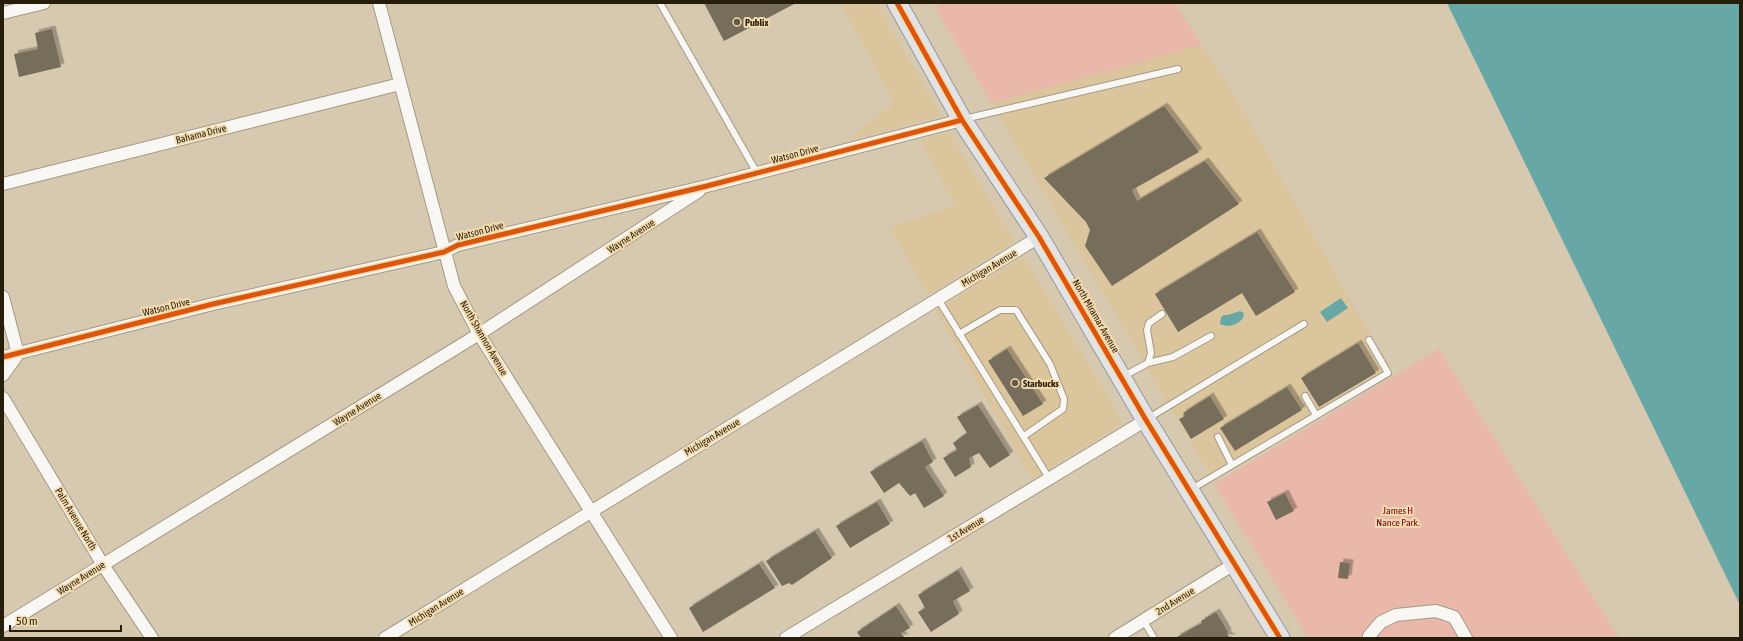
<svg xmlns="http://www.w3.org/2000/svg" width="1743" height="641" font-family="'Asap Condensed',sans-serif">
	<defs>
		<filter id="shadow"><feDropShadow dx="3.5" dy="-3.5" stdDeviation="0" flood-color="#0004"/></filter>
	</defs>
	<rect width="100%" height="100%" fill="#d7c9b0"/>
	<path fill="#dbc59d" d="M 840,3 L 876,3 L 941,116 L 855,139 L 857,133 L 894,102 Z
		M 1202,45 L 1233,93 L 1390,369 L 1211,477 L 991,103 Z
		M 949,132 L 1015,242 L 928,295 L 890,228 L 955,205 L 920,140 Z
		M 1024,257 L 1124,423 L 1032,479 L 936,310 Z"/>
	<path fill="#e9b8aa" d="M 943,3 L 1175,3 L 1202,45 L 991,103 L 935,7 Z
		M 1439,349 L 1619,638 L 1308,638 L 1214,484 Z"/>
	<path fill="#67a8a7" d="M 1447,3 L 1740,3 L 1740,605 Z
		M 1341,298 L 1348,308 L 1327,322 L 1320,312 Z
		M 1240,311 L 1244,313 L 1243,318 C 1238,325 1228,328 1220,324 L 1221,317 L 1224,315 L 1228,315 Z"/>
	<path fill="#766d5a" filter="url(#shadow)" d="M 704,3 L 796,3 L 724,41 Z
		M 52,29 L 61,67 L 19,77 L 14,54 L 38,49 L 35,33 Z
		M 1164,106 L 1199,152 L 1132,190 L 1137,201 L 1205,161 L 1239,204 L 1112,286 L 1085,246 L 1090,230 L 1086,222 L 1044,178 Z
		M 1257,232 L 1295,292 L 1256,316 L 1242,293 L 1178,332 L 1155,294 Z
		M 1358,343 L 1376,373 L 1319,407 L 1301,378 Z
		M 1007,349 L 1043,404 L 1023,416 L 988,361 Z
		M 1287,387 L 1302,410 L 1235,451 L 1220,428 Z
		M 1210,396 L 1224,419 L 1191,439 L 1179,419 L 1185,416 L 1183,413 Z
		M 978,405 L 1010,455 L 990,468 L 979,453 L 969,458 L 971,467 L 955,477 L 943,458 L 957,450 L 953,443 L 967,433 L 957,417 Z
		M 922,441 L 933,462 L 925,467 L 944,496 L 924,508 L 915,493 L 910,496 L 899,483 L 884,493 L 870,472 Z
		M 1285,493 L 1294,511 L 1276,520 L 1267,502 Z
		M 877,502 L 890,524 L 850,548 L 836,526 Z
		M 815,531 L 832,558 L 792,585 L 789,583 L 782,586 L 766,561 Z
		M 1340,562 L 1350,563 L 1348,579 L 1338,578 Z
		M 759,564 L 775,588 L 703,632 L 689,608 Z
		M 958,570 L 970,591 L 953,601 L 959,614 L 931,632 L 918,612 L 925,608 L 918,595 Z
		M 896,606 L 910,628 L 901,633 L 905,638 L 861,638 L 857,632 Z
		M 1216,612 L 1228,632 L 1227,633 L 1229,637 L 1231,636 L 1232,638 L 1175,638 L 1202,623 L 1201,621 Z"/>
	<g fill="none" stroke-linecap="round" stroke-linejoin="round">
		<defs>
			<path id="lane" d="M 660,3 L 757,173
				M 964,119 L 1178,69
				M 938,299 L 1049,478
				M 959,334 L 1000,310 L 1016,310 L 1050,364 L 1064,399 L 1063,409 L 1024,436
				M 1148,363 L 1151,353 L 1147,330 L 1149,323 L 1162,314
				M 1122,377 L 1148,363 L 1173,357 L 1211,336
				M 1305,396 L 1316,415
				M 1147,419 L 1304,324
				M 1218,437 L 1232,465
				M 1190,490 L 1388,373 L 1369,340
				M 1143,620 L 1154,638"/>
			<path id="street" d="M 379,3 L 454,286 L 479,334 L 671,638
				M 3,13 L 44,3
				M 3,184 L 400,84
				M 3,297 L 18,354 L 3,375
				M 3,357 L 213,304 L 444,252 L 458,245 L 707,186 L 962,120
				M 3,398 L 103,565 L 152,638
				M 3,626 L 479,334 L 699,191
				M 385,638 L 1039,237
				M 786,638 L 1146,420
				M 1115,638 L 1234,564
				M 1369,638 L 1369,636 L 1381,622 L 1396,615 L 1436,611 L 1454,617 L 1466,638"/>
			<path id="primary" d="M 897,3 L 962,120 L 1039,237 L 1146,420 L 1280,638"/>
		</defs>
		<use href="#lane" stroke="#a49a86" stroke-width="8"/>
		<use href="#street" stroke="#a49a86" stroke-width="14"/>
		<use href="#primary" stroke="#999896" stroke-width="21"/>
		<use href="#lane" stroke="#f9f7f3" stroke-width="6"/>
		<use href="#street" stroke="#f9f7f3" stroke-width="12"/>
		<use href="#primary" stroke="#e2e3e6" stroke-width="19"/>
		<defs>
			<path id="cycleway" d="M 897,3 L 962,120 L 1039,237 L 1146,420 L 1280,638
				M 3,357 L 213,304 L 444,252 L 458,245 L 707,186 L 962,120"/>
		</defs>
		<use href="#cycleway" stroke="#f4dbad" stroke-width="8"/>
		<use href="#cycleway" stroke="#de560c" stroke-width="5"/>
	</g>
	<g fill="#645945" stroke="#f4dbad" stroke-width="1.5">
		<circle cx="737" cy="22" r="4"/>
		<circle cx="1015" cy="383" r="4"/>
	</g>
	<g text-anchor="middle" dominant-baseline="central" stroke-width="4" stroke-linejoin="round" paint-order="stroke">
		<g font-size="10" font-weight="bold" fill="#261d0b" stroke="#f4dbad" text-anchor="start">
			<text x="745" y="22">Publix</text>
			<text x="1023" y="383">Starbucks</text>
		</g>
		<g font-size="10" fill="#261d0b" stroke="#f4dbad">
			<text transform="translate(201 134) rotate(-14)">Bahama Drive</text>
			<text transform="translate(795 154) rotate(-15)">Watson Drive</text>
			<text transform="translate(480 231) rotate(-15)">Watson Drive</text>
			<text transform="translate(631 236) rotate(-33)">Wayne Avenue</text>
			<text transform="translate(989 268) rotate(-31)">Michigan Avenue</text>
			<text transform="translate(166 307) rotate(-14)">Watson Drive</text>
			<text transform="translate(1096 316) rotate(60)">North Miramar Avenue</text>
			<text transform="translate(484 338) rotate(60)">North Shannon Avenue</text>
			<text transform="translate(357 409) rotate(-32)">Wayne Avenue</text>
			<text transform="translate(712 437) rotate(-31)">Michigan Avenue</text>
			<text transform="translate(76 519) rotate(59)">Palm Avenue North</text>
			<text transform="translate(966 529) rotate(-31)">1st Avenue</text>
			<text transform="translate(81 578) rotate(-32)">Wayne Avenue</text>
			<text transform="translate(1175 601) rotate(-32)">2nd Avenue</text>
			<text transform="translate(436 607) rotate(-32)">Michigan Avenue</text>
		</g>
		<g font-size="10" fill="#760013" stroke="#f4dbad">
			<text x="1398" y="510">James H<tspan x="1398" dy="12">Nance Park.</tspan></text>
		</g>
	</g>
	<rect width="1743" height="641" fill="none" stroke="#261d0b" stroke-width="8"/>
	<path d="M10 625v6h111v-6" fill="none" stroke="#261d0b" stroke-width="2"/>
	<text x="16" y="625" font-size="12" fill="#261d0b" stroke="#f4dbad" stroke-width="3" paint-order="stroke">50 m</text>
</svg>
